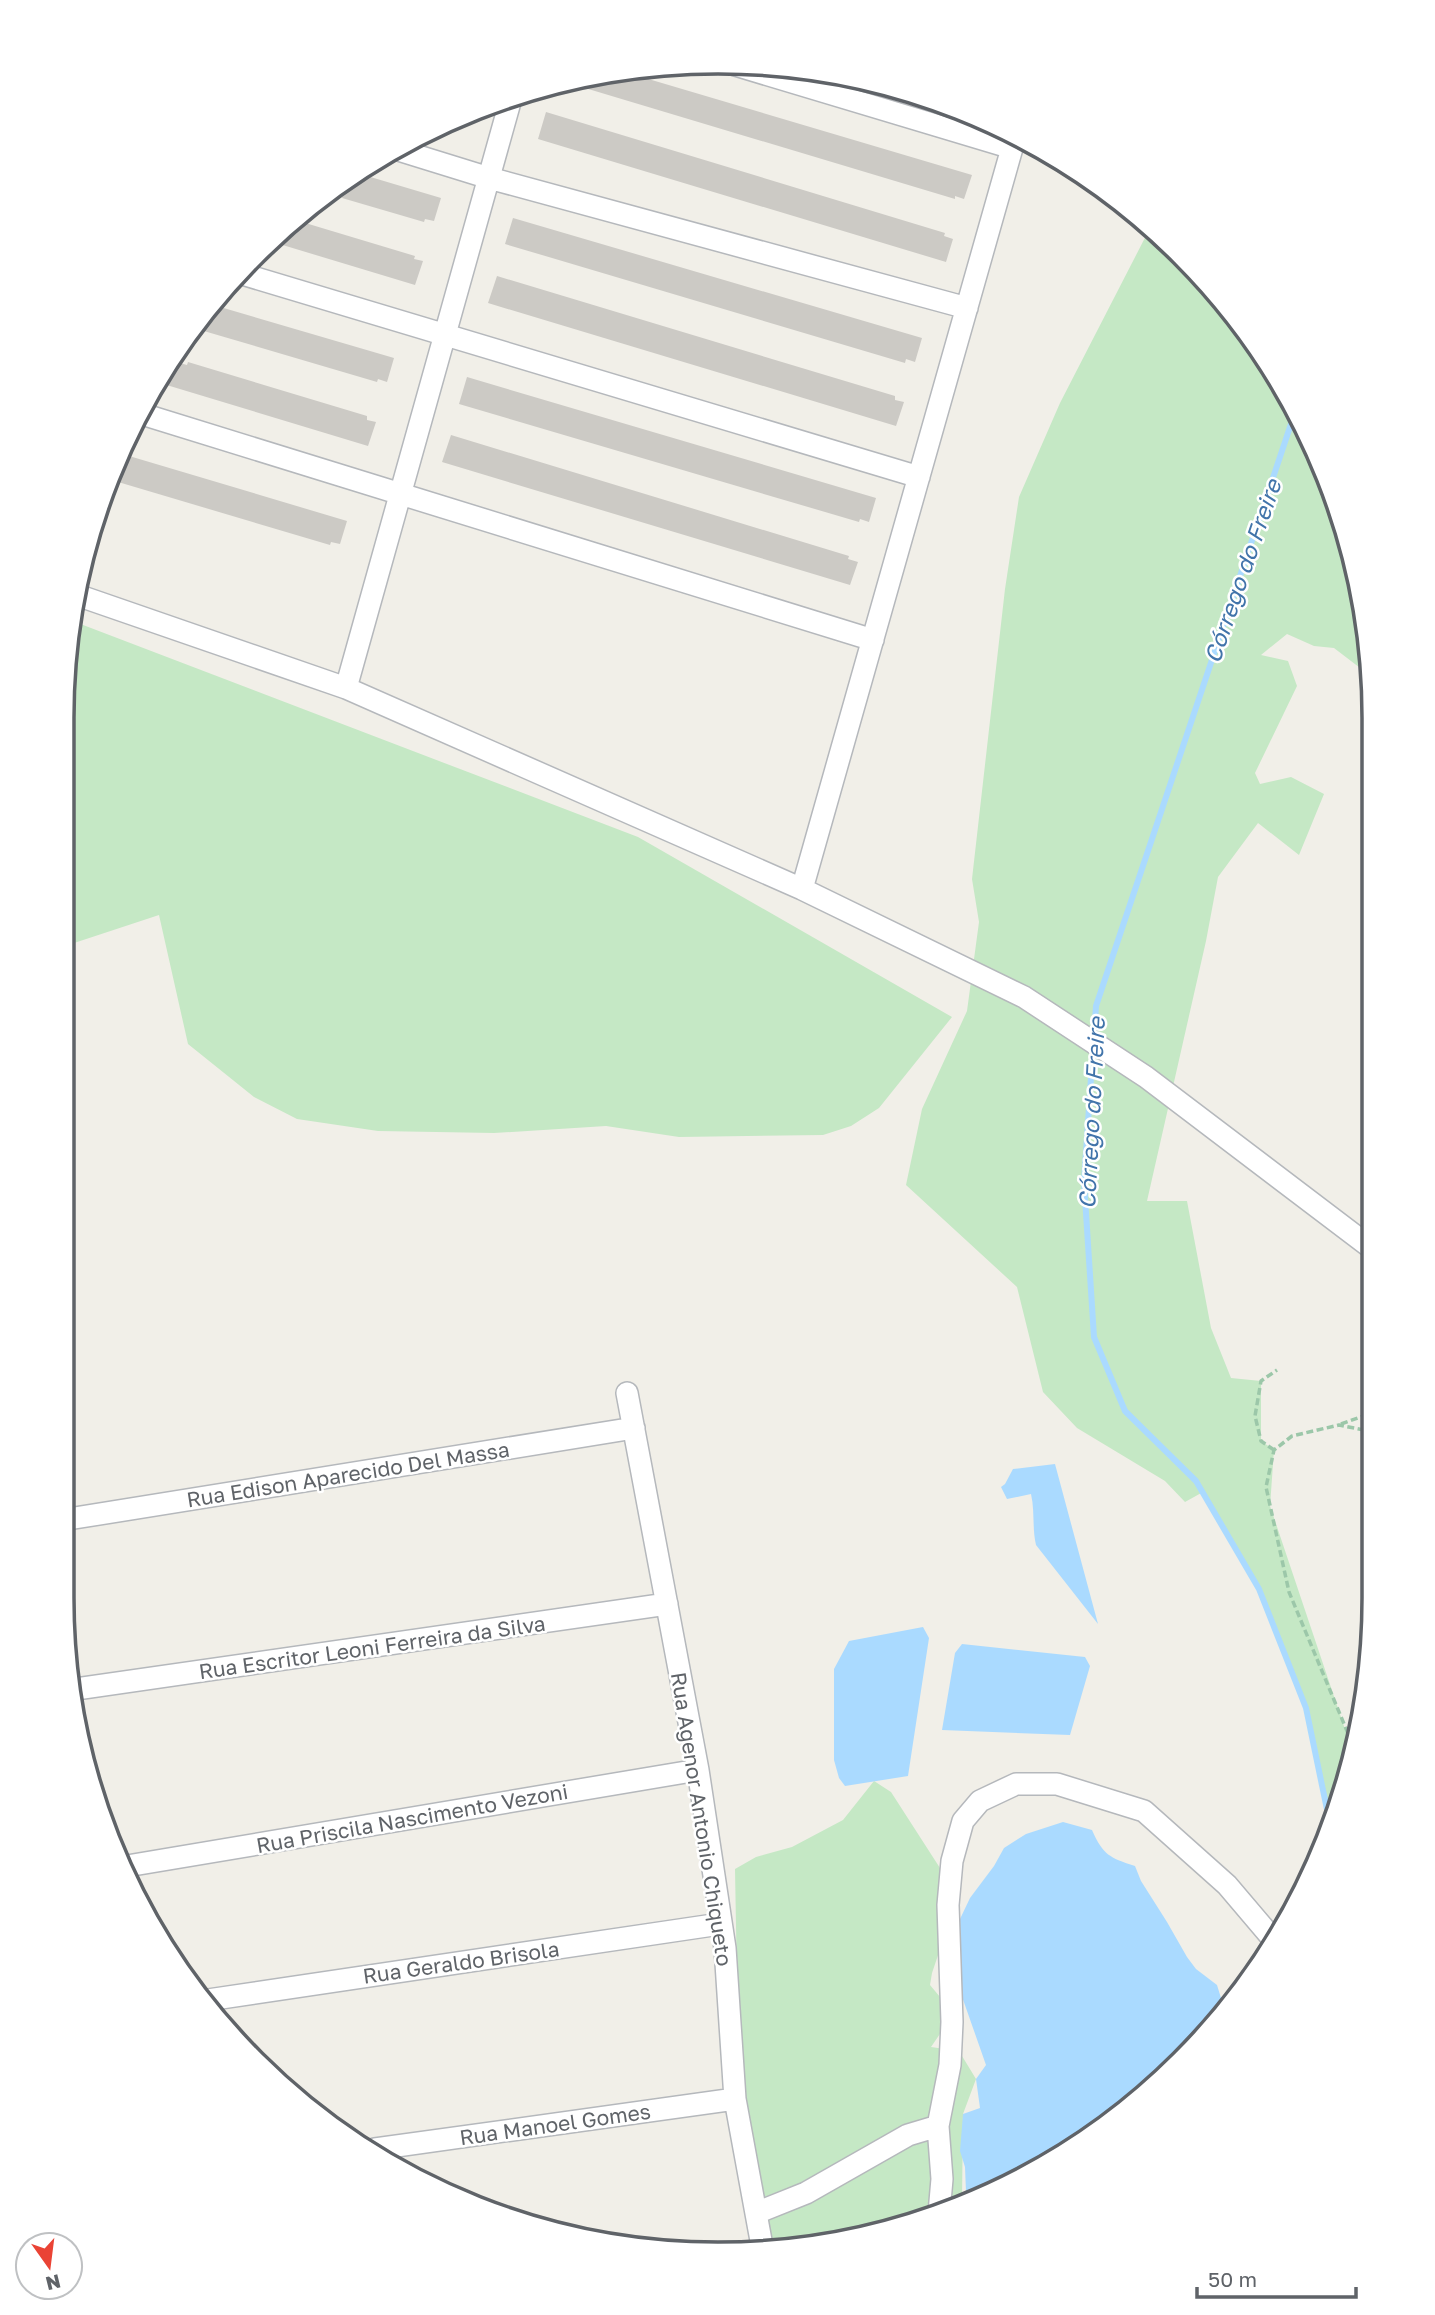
<svg xmlns="http://www.w3.org/2000/svg" width="1435" height="2315" font-family="'Golos Text',sans-serif">
	<rect width="100%" height="100%" fill="#f1efe8"/>
	<path fill="#c5e8c5" d="M 1150,228 L 1211,285 L 1286,390 L 1351,547 L 1372,674 L 1368,674 L 1334,648 L 1314,646 L 1287,634 L 1261,655 L 1288,661 L 1297,686 L 1255,773 L 1260,784 L 1291,777 L 1324,794 L 1299,855 L 1258,823 L 1218,877 L 1206,941 L 1147,1201 L 1187,1201 L 1211,1328 L 1231,1378 L 1261,1381 L 1261,1441 L 1274,1450 L 1270,1506 L 1351,1747 L 1330,1824 L 1306,1708 L 1259,1589 L 1203,1492 L 1185,1502 L 1165,1481 L 1077,1428 L 1043,1392 L 1017,1287 L 906,1185 L 922,1109 L 967,1011 L 979,922 L 972,879 L 1005,589 L 1019,497 L 1060,403 Z
		M 70,620 L 638,837 L 952,1017 L 879,1108 L 851,1126 L 823,1135 L 679,1137 L 606,1126 L 494,1133 L 378,1131 L 297,1119 L 254,1097 L 188,1044 L 159,915 L 65,946 L 67,632 Z
		M 874,1781 L 891,1792 L 958,1896 L 932,1973 L 930,1985 L 945,2003 L 944,2028 L 931,2047 L 959,2051 L 976,2079 L 963,2114 L 962,2201 L 928,2219 L 768,2245 L 739,2097 L 735,1869 L 756,1857 L 792,1847 L 843,1820 Z"/>
	<path fill="#aadaff" d="M 1055,1464 L 1098,1624 L 1036,1545 C 1032,1528 1035,1511 1031,1494 L 1007,1499 L 1001,1487 L 1005,1484 L 1013,1469 Z
		M 923,1627 L 929,1638 L 908,1776 L 845,1786 L 839,1778 L 834,1760 L 834,1669 L 849,1641 Z
		M 962,1644 L 1085,1657 L 1090,1666 L 1070,1735 L 942,1730 L 955,1653 Z
		M 1063,1822 L 1092,1830 C 1103,1855 1110,1858 1135,1866 L 1141,1881 L 1167,1922 L 1187,1957 L 1196,1969 L 1217,1985 L 1225,2011 L 1117,2118 L 968,2198 L 966,2192 L 965,2167 L 960,2151 L 963,2114 L 980,2108 L 976,2079 L 986,2065 L 953,1971 L 951,1938 L 970,1898 L 994,1866 L 1004,1848 L 1026,1834 Z"/>
	<g fill="none" stroke-linecap="round" stroke-linejoin="round">
		<path stroke="#aadaff" stroke-width="6" d="M 1094,1037 L 1096,1006 L 1295,412
			M 1093,1048 L 1084,1182 L 1094,1337 L 1125,1411 L 1196,1481 L 1259,1589 L 1306,1708 L 1330,1824"/>
	</g>
	<path fill="#cccac5" d="M 618,70 L 972,175 L 964,199 L 955,196 L 955,199 L 565,82 Z
		M 546,112 L 945,233 L 944,236 L 953,239 L 946,262 L 538,139 Z
		M 357,173 L 441,198 L 434,221 L 425,219 L 424,222 L 342,198 L 343,195 L 331,191 Z
		M 513,218 L 922,338 L 915,362 L 906,359 L 905,363 L 505,244 Z
		M 292,219 L 415,256 L 414,259 L 423,261 L 415,285 L 276,243 L 280,229 Z
		M 497,276 L 895,396 L 895,400 L 904,402 L 896,426 L 488,303 Z
		M 210,304 L 394,358 L 387,382 L 378,379 L 377,382 L 197,329 L 203,312 Z
		M 172,361 L 187,365 L 188,362 L 367,416 L 367,420 L 376,422 L 368,446 L 160,383 Z
		M 467,377 L 876,498 L 869,522 L 860,519 L 859,522 L 459,404 Z
		M 451,435 L 849,556 L 848,559 L 858,562 L 850,585 L 442,462 Z
		M 119,453 L 347,521 L 340,544 L 331,542 L 330,545 L 108,479 L 111,467 Z"/>
	<g fill="none" stroke-linecap="round" stroke-linejoin="round">
		<defs>
			<path id="minor" d="M 732,64 L 1012,148
				M 392,148 L 489,178 L 967,308
				M 239,273 L 919,477
				M 142,414 L 873,640
				M 77,595 L 346,688 L 802,889 L 1024,997 L 1146,1077 L 1370,1247
				M 346,688 L 512,95
				M 802,889 L 1016,134
				M 627,1393 L 698,1770 L 725,1948 L 735,2099 L 762,2246
				M 62,1520 L 634,1428
				M 76,1689 L 667,1604
				M 127,1866 L 698,1770
				M 201,2001 L 720,1924
				M 938,2126 L 942,2179 L 939,2213
				M 375,2149 L 735,2099
				M 756,2213 L 806,2193 L 908,2135 L 938,2126 L 950,2065 L 952,2022 L 948,1905 L 952,1861 L 963,1821 L 980,1801 L 1016,1784 L 1057,1784 L 1144,1811 L 1227,1885 L 1272,1938"/>
		</defs>
		<use href="#minor" stroke="#b5b8bc" stroke-width="24"/>
		<path stroke="#9cc7a9" stroke-width="3.5" stroke-dasharray="7 3.5" stroke-linecap="butt" d="M 1341,1424 L 1369,1414
			M 1274,1450 L 1261,1441 L 1255,1416 L 1261,1381 L 1277,1370
			M 1352,1743 L 1289,1592 L 1266,1487 L 1274,1450 L 1292,1436 L 1339,1425 L 1369,1431"/>
		<use href="#minor" stroke="#fff" stroke-width="21"/>
	</g>
	<g text-anchor="middle" dominant-baseline="central" stroke-width="5" stroke-linejoin="round" paint-order="stroke">
		<g font-size="21" fill="#5f6368" stroke="#fff">
			<text transform="translate(348 1474) rotate(-9)">Rua Edison Aparecido Del Massa</text>
			<text transform="translate(372 1647) rotate(-8)">Rua Escritor Leoni Ferreira da Silva</text>
			<text transform="translate(412 1818) rotate(-10)">Rua Priscila Nascimento Vezoni</text>
			<text transform="translate(702 1819) rotate(81)">Rua Agenor Antonio Chiqueto</text>
			<text transform="translate(461 1962) rotate(-8)">Rua Geraldo Brisola</text>
			<text transform="translate(555 2124) rotate(-8)">Rua Manoel Gomes</text>
		</g>
		<g font-size="23" font-style="italic" fill="#4174aa" stroke="#fff">
			<text transform="translate(1242 571) rotate(-71)">Córrego do Freire</text>
			<text transform="translate(1091 1113) rotate(-87)">Córrego do Freire</text>
		</g>
	</g>
	<path d="M0 0H1435V2315H0ZM718 74H718A644 644 0 0 1 1362 718V1598A644 644 0 0 1 718 2242H718A644 644 0 0 1 74 1598V718A644 644 0 0 1 718 74Z" fill="#fff" fill-rule="evenodd"/>
	<path fill="none" stroke="#5f6368" stroke-width="3.5" d="M718 74H718A644 644 0 0 1 1362 718V1598A644 644 0 0 1 718 2242H718A644 644 0 0 1 74 1598V718A644 644 0 0 1 718 74Z"/>
	<g transform="translate(49 2266) rotate(166)"><circle r="33" fill="#ffffff" stroke="#bfc1c3" stroke-width="2"/>
	<path d="M0-5L12 26L0 18L-12 26Z" fill="#ea4335"/>
	<text y="-10" font-size="19" font-weight="bold" text-anchor="middle" fill="#5f6368">N</text>
	</g>
	<path d="M1197 2287v10h159v-10" fill="none" stroke="#5f6368" stroke-width="3.5"/>
	<text x="1208" y="2287" font-size="21" fill="#5f6368" stroke="#ffffff" stroke-width="5" paint-order="stroke">50 m</text>
</svg>
